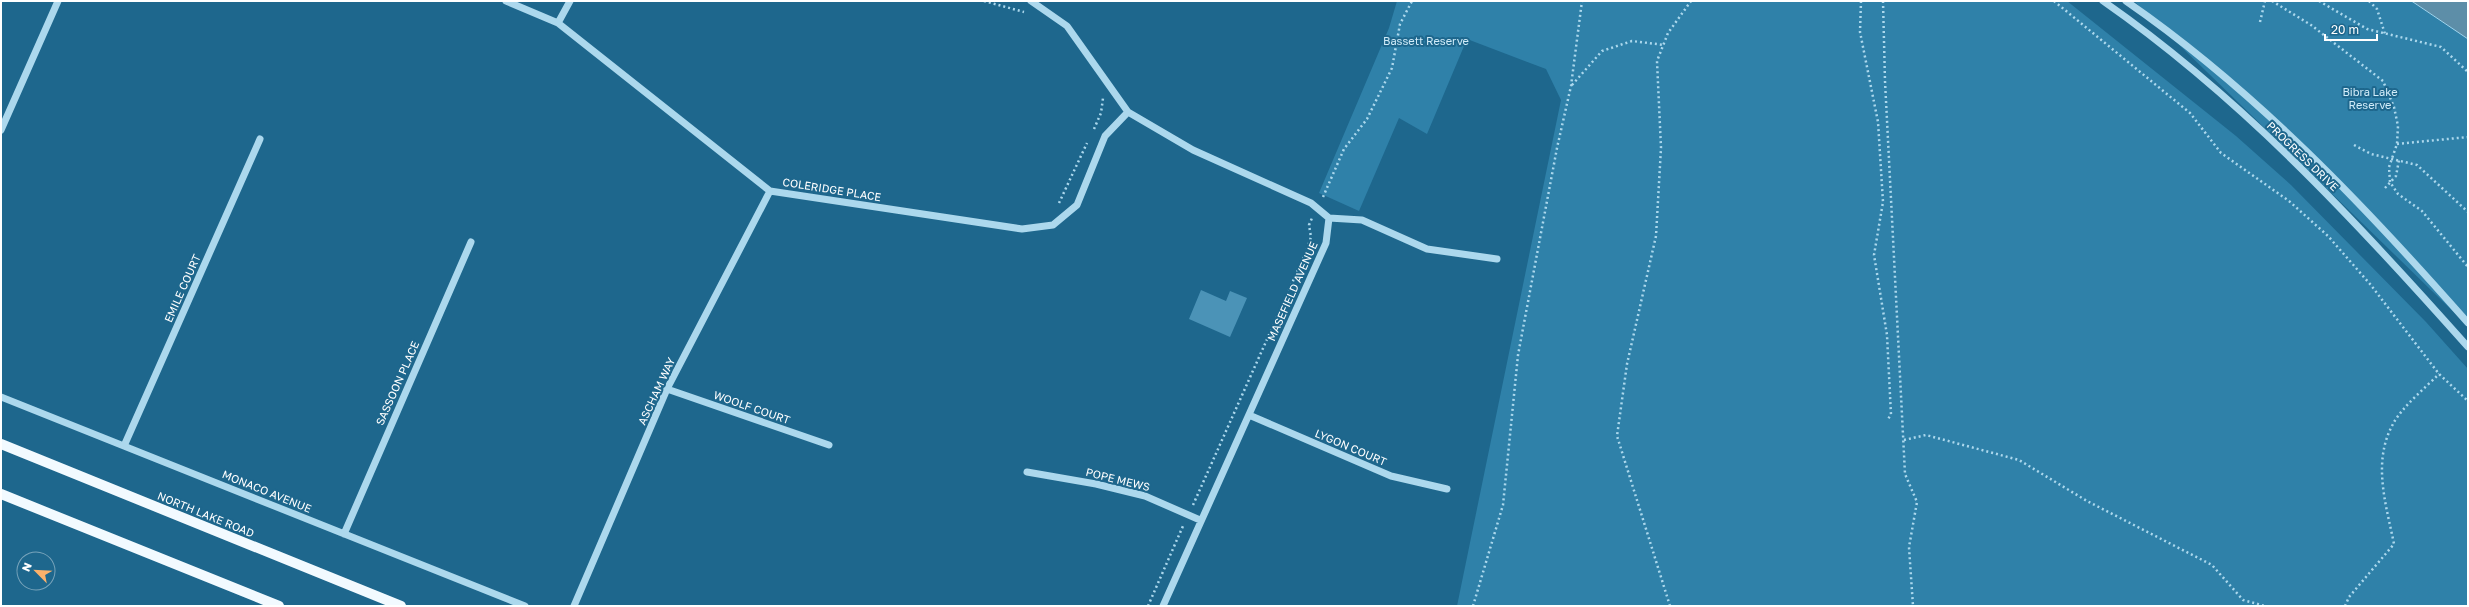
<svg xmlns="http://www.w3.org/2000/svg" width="2469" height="607" font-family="'Golos Text',sans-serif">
	<rect width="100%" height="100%" fill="#1e678d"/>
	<path fill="#2f81a9" d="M 1397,1 L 2067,1 L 2236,136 L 2291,185 L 2426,322 L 2468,369 L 2468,606 L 1457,606 L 1561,100 L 1546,69 L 1467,39 L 1427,134 L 1399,118 L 1359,211 L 1319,193 L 1389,28 Z
		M 2134,1 L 2411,1 L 2468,39 L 2468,326 Z"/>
	<path fill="#5d8ea8" stroke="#9fd5ee" d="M 2411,1 L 2468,1 L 2468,39 L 2413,2 Z"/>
	<path fill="#4b93b7" d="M 1201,290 L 1226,301 L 1230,291 L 1247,298 L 1230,337 L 1189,319 Z"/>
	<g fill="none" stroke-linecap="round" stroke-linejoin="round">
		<path stroke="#acd8ed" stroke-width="2.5" stroke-dasharray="2 3" stroke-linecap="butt" d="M 984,1 L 1024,12
			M 1861,1 L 1860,32 L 1878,122 L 1883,202 L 1874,255 L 1887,335 L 1891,415 L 1887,420
			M 1883,1 L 1885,81 L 1905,474 L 1917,502 L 1909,547 L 1913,606
			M 2054,1 L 2190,113 L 2221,153 L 2289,201 L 2328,236 L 2370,284 L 2439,374 L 2468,401
			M 2272,1 L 2311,25 L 2383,81 L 2394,107 L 2398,126 L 2397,144 L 2389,167 L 2390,182 L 2398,194 L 2422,211 L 2468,267
			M 2319,1 L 2367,29 L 2441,47 L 2468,72
			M 2369,1 L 2377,9 L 2385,34
			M 2260,22 L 2265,1
			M 1572,85 L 1602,51 L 1632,41 L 1664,45
			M 1094,129 L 1101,113 L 1103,98
			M 2397,144 L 2468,137
			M 2354,145 L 2371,154 L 2417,165 L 2468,212
			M 2385,188 L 2396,176 L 2399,160
			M 1323,197 L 1344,149 L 1367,119 L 1392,68 L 1400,24 L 1412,1
			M 1059,203 L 1087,143
			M 1904,440 L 1926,435 L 2019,460 L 2087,501 L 2212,565 L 2243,600 L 2265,606
			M 1193,505 L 1306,252 L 1311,237 L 1309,225 L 1312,218
			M 1148,606 L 1183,526
			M 1473,606 L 1503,505 L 1518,355 L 1557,148 L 1571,86 L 1582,1
			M 1670,606 L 1617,436 L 1627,364 L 1656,236 L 1661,148 L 1657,61 L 1668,33 L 1691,1
			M 2345,606 L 2349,597 L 2394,544 C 2386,504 2372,462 2393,424 C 2402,407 2425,388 2439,374"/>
		<path stroke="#acd8ed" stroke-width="7" d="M 506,1 L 558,23 L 770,191 L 1022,229 L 1053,225 L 1077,205 L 1105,136 L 1128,112
			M 1031,1 L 1067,26 L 1128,112 L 1193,150 L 1311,203 L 1329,218 L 1326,243 L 1163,606
			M 2103,1 C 2241,97 2357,222 2468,347
			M 2126,1 C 2255,90 2365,206 2468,323
			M 558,23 L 570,1
			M 1,130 L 58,1
			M 1329,218 L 1362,220 L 1427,249 L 1497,259
			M 667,389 L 829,445
			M 1,397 L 525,606
			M 1249,415 L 1391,476 L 1447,489
			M 124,446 L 260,139
			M 1027,472 L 1096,484 L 1145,496 L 1200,520
			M 344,534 L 471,242
			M 574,606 L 667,389 L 770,191"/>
		<path stroke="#f2faff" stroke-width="10" d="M 1,444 L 401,606
			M 1,494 L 279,606"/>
	</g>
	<g text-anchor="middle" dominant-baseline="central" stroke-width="4" stroke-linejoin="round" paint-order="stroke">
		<g font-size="11" fill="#d1ecf9" stroke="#1e678d">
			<text x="1426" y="40">Bassett Reserve</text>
			<text x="2370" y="91">Bibra Lake<tspan x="2370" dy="13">Reserve</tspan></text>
		</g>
		<g font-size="11" fill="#fff" stroke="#1e678d">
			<text transform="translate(2303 156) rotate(44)">PROGRESS DRIVE</text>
			<text transform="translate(832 189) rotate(9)">COLERIDGE PLACE</text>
			<text transform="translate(182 288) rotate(-66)">EMILE COURT</text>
			<text transform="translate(1292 291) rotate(-66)">MASEFIELD AVENUE</text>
			<text transform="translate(397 383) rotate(-66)">SASSOON PLACE</text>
			<text transform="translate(656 391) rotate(-65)">ASCHAM WAY</text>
			<text transform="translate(752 407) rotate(19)">WOOLF COURT</text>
			<text transform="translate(1351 447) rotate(23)">LYGON COURT</text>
			<text transform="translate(1118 479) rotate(14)">POPE MEWS</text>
			<text transform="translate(267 491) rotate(22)">MONACO AVENUE</text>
			<text transform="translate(206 514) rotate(22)">NORTH LAKE ROAD</text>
		</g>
	</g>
	<rect width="2469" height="607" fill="none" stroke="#ffffff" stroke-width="4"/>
	<g transform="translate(36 571) rotate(294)"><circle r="19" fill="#1e678d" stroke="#78a4bb"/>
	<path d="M0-3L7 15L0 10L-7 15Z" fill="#fbb16b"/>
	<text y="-6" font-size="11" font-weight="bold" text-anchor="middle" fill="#ffffff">N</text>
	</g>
	<path d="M2325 34v6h52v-6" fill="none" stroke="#ffffff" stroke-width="2"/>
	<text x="2331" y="34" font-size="12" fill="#ffffff" stroke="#1e678d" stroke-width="3" paint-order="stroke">20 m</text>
</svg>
